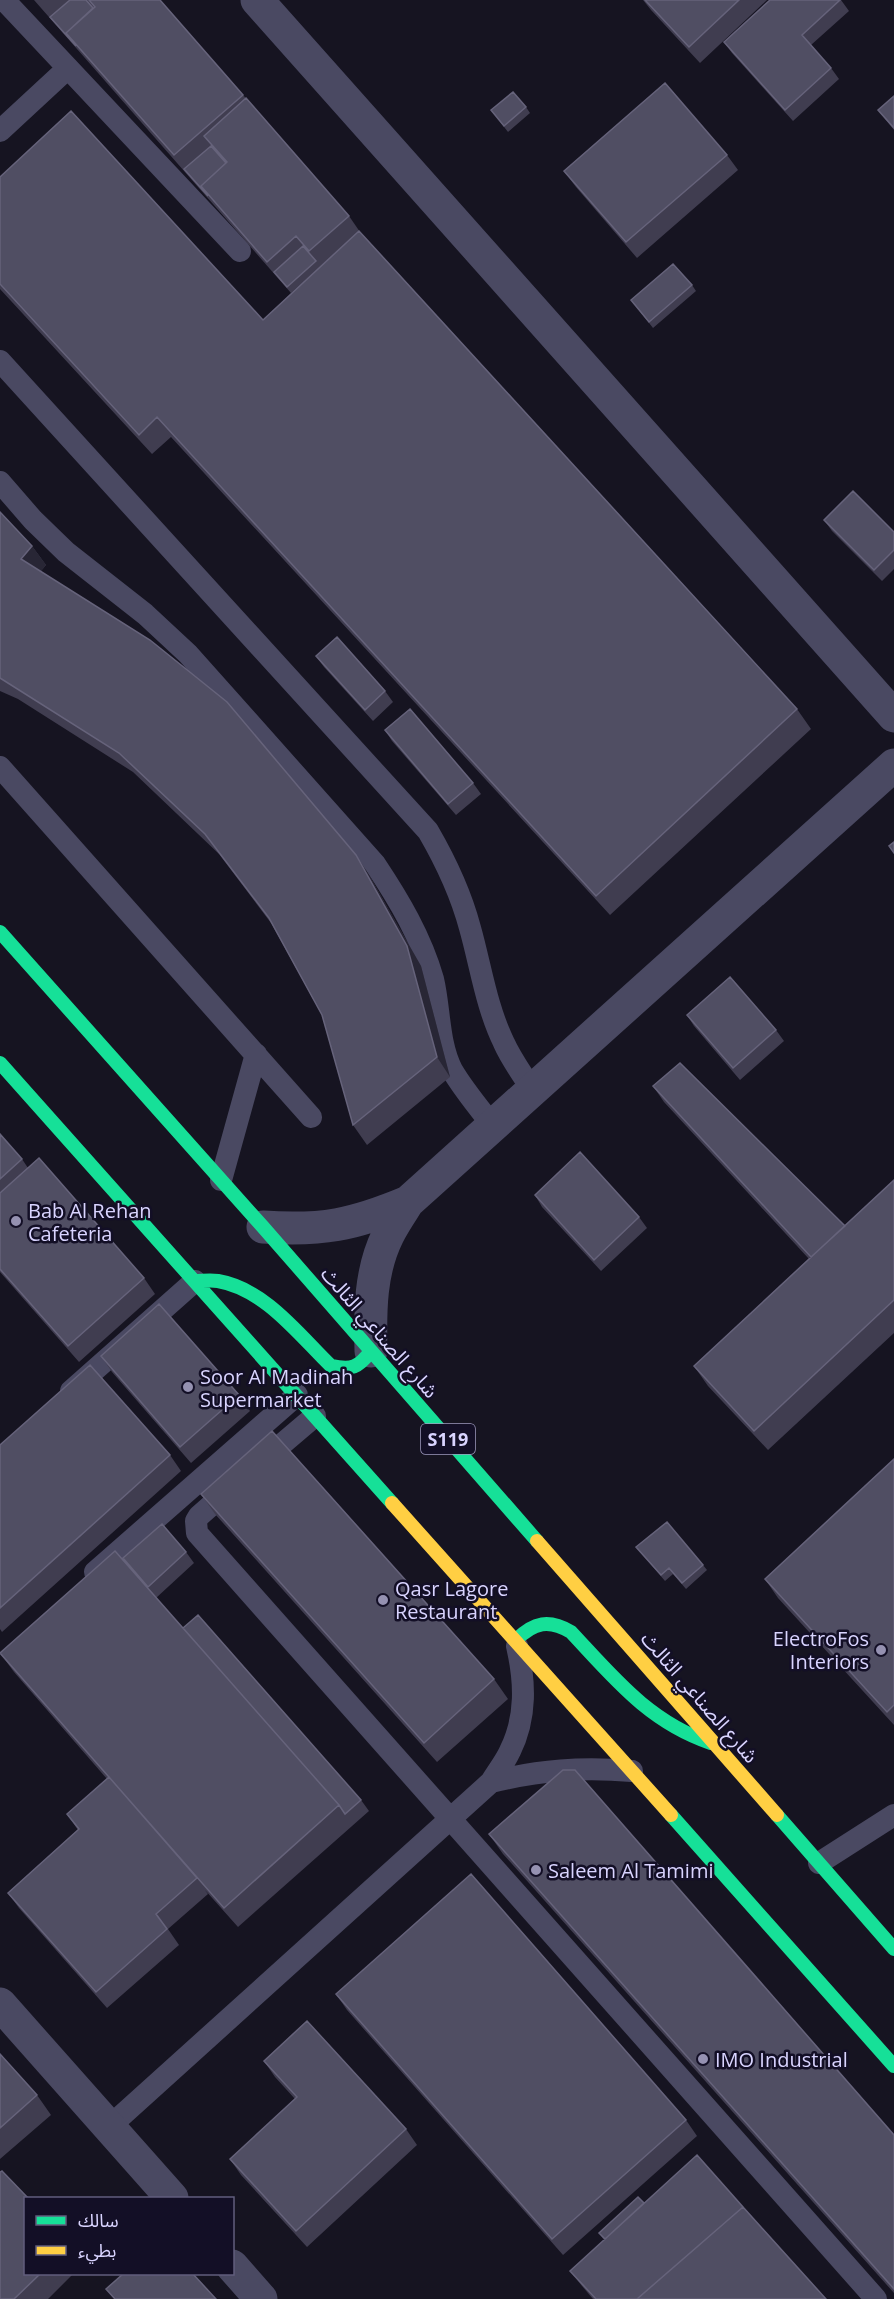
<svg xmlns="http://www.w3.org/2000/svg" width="894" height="2299" font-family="'Open Sans','Noto Sans Arabic',sans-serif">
	<rect width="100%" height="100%" fill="#161421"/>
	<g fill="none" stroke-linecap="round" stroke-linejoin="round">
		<path stroke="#4a4962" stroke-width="22" d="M 4,0 L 240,251
			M 0,131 L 68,68
			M 0,361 L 428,831 C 446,862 461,894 470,928 C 481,967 486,1006 504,1043 C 511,1059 523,1075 532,1090
			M 0,482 L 33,520 L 66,552 L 145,614 L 188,654 L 375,864 C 399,900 421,937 433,979 C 440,1008 438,1043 452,1070 C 463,1089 479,1108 493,1126
			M 0,767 L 311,1117
			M 221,1180 L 256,1054
			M 71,1391 L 195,1281
			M 261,1462 L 315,1416
			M 233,1486 L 199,1516 L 196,1521 L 197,1533 L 876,2299
			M 95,1572 L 297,1395
			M 491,1782 C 540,1770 581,1767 632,1771
			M 819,1863 L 894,1815
			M 109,2127 L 491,1782 C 497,1772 505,1762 510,1751 C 527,1717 525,1681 517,1646"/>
		<path stroke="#4a4962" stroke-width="33" d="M 257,0 L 894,716
			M 263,1227 C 322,1231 353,1225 408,1202
			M 371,1351 C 370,1311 370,1271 388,1235 C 394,1223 401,1213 408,1202 L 894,765
			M 0,2004 L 172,2198
			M 232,2266 L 261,2299"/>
		<path stroke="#16e098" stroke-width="14" d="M 0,932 L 263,1227 L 537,1541
			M 0,1063 L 392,1503
			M 195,1281 C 202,1281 211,1280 218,1281 C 265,1289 299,1335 331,1366 C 352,1370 358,1368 371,1351
			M 516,1640 C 534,1622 549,1619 571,1632 C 614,1678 649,1722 711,1743
			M 671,1815 L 894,2066
			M 777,1815 L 894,1949"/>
		<path stroke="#ffcf43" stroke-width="14" d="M 392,1503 L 671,1815
			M 537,1541 L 777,1815"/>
	</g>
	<path fill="#403d50" d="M 34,0 L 160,0 L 349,216 L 360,232 L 797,709 L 811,729 L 610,915 L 171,437 L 152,454 L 0,289 L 0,177 L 263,320 L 304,281 L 291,293 Z
		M 643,0 L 767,0 L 700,63 L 651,10 Z
		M 769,0 L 841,0 L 849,11 L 811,45 L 831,68 L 839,79 L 793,121 L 732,53 L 724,42 L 770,1 Z
		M 894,96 L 894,130 L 878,110 Z
		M 526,107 L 530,113 L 508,132 L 491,110 Z
		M 727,155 L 738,170 L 637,258 L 576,187 L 564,171 Z
		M 692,285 L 696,291 L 653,328 L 631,300 Z
		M 0,512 L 32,546 L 46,565 L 41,571 L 369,875 L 421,966 L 450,1077 L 367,1145 L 353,1125 L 322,1015 L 271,923 L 219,854 L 133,772 L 18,699 L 0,691 Z
		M 824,520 L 894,532 L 894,569 L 882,581 L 832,531 Z
		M 316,656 L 385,691 L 393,702 L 373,721 L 324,667 Z
		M 385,730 L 473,783 L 481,794 L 456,815 L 392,741 Z
		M 687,1015 L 776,1030 L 784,1041 L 740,1080 L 694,1026 Z
		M 653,1086 L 845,1226 L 894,1180 L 894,1333 L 768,1450 L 708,1386 L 694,1366 L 809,1259 L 664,1102 Z
		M 0,1134 L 22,1159 L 28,1168 L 144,1278 L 155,1294 L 79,1362 L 0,1272 Z
		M 535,1195 L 639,1217 L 647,1228 L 601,1271 L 542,1207 Z
		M 101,1356 L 239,1395 L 250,1411 L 191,1463 L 112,1372 Z
		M 0,1445 L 170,1455 L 181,1471 L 2,1632 L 0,1629 Z
		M 894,1459 L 894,1725 L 778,1598 L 765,1579 Z
		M 201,1494 L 494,1679 L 508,1699 L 437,1762 L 215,1514 Z
		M 636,1547 L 703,1565 L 707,1570 L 686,1589 L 673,1574 L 665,1581 Z
		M 186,1552 L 194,1563 L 156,1598 L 183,1628 L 361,1800 L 369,1811 L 238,1927 L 205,1890 L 208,1894 L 168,1929 L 179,1945 L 107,2008 L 19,1908 L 8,1893 L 78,1830 L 67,1814 L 107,1779 L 14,1672 L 0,1653 L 128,1566 L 123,1558 Z
		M 489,1834 L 894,2135 L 894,2293 L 503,1854 Z
		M 336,1994 L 686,2120 L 697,2136 L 563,2255 L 347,2010 Z
		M 0,2054 L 37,2095 L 51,2115 L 0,2159 Z
		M 264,2061 L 406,2129 L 417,2145 L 307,2247 L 241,2175 L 230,2159 L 295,2099 L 275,2077 Z
		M 644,2203 L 826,2299 L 593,2299 L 582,2286 L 570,2271 L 604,2240 L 599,2233 Z
		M 26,2274 L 73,2274 L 48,2299 L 0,2299 Z"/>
	<path fill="#282635" d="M 32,546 L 46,565 L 35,578 L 21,559 Z
		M 356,855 L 369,875 L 421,966 L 450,1077 L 437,1057 Z"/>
	<path fill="#504e63" stroke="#66637b" stroke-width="1.5" d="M 70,0 L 86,0 L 93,8 L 66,33 L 76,46 L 50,17 Z
		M 89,0 L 160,0 L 243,95 L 174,155 L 66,33 L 95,7 Z
		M 645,0 L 739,0 L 689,47 Z
		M 770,0 L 840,0 L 802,35 L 831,68 L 785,110 L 724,42 Z
		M 665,83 L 727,155 L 626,242 L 564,171 Z
		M 513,92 L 526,107 L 504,126 L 491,110 Z
		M 894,96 L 894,128 L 878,110 Z
		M 246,98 L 349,216 L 309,251 L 296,236 L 267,262 L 201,186 L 227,162 L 204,136 Z
		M 71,111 L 263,320 L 359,231 L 797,709 L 596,896 L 157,417 L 139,435 L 0,284 L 0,177 Z
		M 211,146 L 226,163 L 201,186 L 208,196 L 184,169 Z
		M 303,246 L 316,261 L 287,287 L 274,272 Z
		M 673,264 L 692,285 L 649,322 L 631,300 Z
		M 853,491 L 894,532 L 894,550 L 874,570 L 824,520 Z
		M 0,512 L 32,546 L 21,559 L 150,640 L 227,702 L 356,855 L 407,946 L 437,1057 L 353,1125 L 322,1015 L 269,918 L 205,834 L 119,753 L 0,678 Z
		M 337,637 L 385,691 L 365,710 L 316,656 Z
		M 410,709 L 473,783 L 448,804 L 385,730 Z
		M 894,842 L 894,853 L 889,846 Z
		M 730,977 L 776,1030 L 733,1068 L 687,1015 Z
		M 680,1063 L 845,1226 L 811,1257 L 653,1086 Z
		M 0,1134 L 22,1159 L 0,1179 Z
		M 580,1152 L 639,1217 L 594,1260 L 535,1195 Z
		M 39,1158 L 144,1278 L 68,1346 L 0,1269 L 0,1193 Z
		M 894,1180 L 894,1300 L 754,1431 L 694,1366 Z
		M 159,1304 L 239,1395 L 180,1447 L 101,1356 Z
		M 90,1365 L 170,1455 L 0,1608 L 0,1445 Z
		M 272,1431 L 494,1679 L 424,1743 L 201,1494 Z
		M 894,1459 L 894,1705 L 887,1712 L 765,1579 Z
		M 667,1522 L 703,1565 L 682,1583 L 669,1568 L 661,1575 L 636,1547 Z
		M 162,1524 L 186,1552 L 148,1587 L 123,1558 Z
		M 115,1551 L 339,1805 L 224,1908 L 0,1653 Z
		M 198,1615 L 361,1800 L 345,1814 L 339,1805 L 183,1628 Z
		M 563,1770 L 575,1770 L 894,2135 L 894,2289 L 489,1834 Z
		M 109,1777 L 197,1878 L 156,1914 L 167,1929 L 96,1992 L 8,1893 L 79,1829 L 67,1814 Z
		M 471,1874 L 686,2120 L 552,2239 L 336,1994 Z
		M 307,2021 L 406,2129 L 296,2231 L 230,2159 L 297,2097 L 264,2061 Z
		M 0,2054 L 37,2095 L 0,2128 Z
		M 697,2155 L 743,2207 L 637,2299 L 596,2299 L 570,2271 Z
		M 2,2171 L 29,2199 L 26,2199 L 26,2274 L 40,2274 L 14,2299 L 0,2299 L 0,2172 Z
		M 638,2197 L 644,2203 L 605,2239 L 599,2233 Z
		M 743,2207 L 826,2299 L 637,2299 Z
		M 123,2274 L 193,2274 L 216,2299 L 115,2299 L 106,2289 Z"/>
	<g fill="#9591b1" stroke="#130f26" stroke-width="2">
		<circle cx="16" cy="1221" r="6"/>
		<circle cx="188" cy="1387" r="6"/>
		<circle cx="383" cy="1600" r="6"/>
		<circle cx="881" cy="1650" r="6"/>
		<circle cx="536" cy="1870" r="6"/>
		<circle cx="703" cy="2059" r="6"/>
	</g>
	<g text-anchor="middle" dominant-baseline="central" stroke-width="5" stroke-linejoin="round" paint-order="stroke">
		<rect fill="#130f26" stroke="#9e99be" stroke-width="1.5" x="421" y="1424" width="54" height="30" rx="4.5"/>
		<g font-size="18" font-weight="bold" fill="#d9d4ff">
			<text x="448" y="1439">S119</text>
		</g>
		<g font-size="20" fill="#d9d4ff" stroke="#130f26" text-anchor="start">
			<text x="28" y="1210">Bab Al Rehan<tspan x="28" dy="23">Cafeteria</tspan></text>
			<text x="200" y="1376">Soor Al Madinah<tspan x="200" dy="23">Supermarket</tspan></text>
			<text x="395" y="1588">Qasr Lagore<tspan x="395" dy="23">Restaurant</tspan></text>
			<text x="869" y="1638" text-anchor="end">ElectroFos<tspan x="869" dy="23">Interiors</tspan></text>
			<text x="548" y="1870">Saleem Al Tamimi</text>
			<text x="715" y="2059">IMO Industrial</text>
		</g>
		<g font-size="20" fill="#d9d4ff" stroke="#130f26">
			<text transform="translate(380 1332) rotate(49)">شارع الصناعي الثالث</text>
			<text transform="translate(700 1697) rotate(49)">شارع الصناعي الثالث</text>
		</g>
	</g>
	<rect x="24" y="2197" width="210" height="78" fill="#130f26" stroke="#625e7d" stroke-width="1.5"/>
	<rect x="36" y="2216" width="30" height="9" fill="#16e098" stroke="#625e7d" stroke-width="1.5"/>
	<text x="78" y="2227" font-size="18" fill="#d9d4ff">سالك</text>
	<rect x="36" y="2246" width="30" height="9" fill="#ffcf43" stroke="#625e7d" stroke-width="1.5"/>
	<text x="78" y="2257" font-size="18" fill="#d9d4ff">بطيء</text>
</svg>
